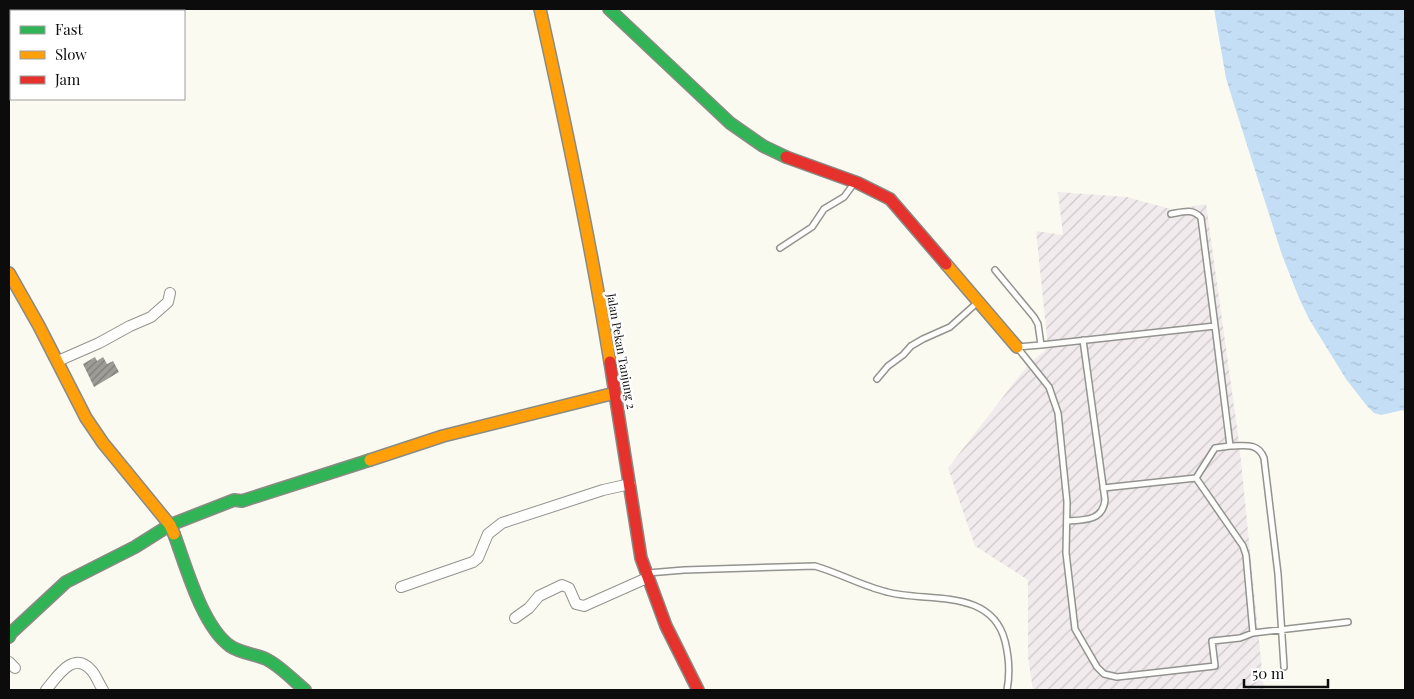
<svg xmlns="http://www.w3.org/2000/svg" width="1414" height="699" font-family="'Playfair Display',serif">
	<defs>
		<pattern id="industrial-furrows" width="10" height="10" patternUnits="userSpaceOnUse" patternTransform="scale(1.25)"><rect width="10" height="10" fill="#f2ebed"/><path d="M-1 1l2-2M0 10L10 0M9 11l2-2" fill="none" stroke="#cec8ca"/></pattern>
		<pattern id="water-ripples" width="26" height="14" patternUnits="userSpaceOnUse" patternTransform="scale(1.25)"><rect width="26" height="14" fill="#c4def6"/><path d="M2 4q2-2 4 0t4 0M15 11q2-2 4 0t4 0" fill="none" stroke="#a7bdd2"/></pattern>
		<pattern id="building-hatch" width="6" height="6" patternUnits="userSpaceOnUse" patternTransform="scale(1.25)"><rect width="6" height="6" fill="#9d9c96"/><path d="M-1 1l2-2M0 6l6-6M5 7l2-2" fill="none" stroke="#7e7e79"/></pattern>
	</defs>
	<rect width="100%" height="100%" fill="#fafaf0"/>
	<path fill="url(#industrial-furrows)" d="M 1058,192 L 1127,197 L 1174,210 L 1206,204 L 1239,442 L 1264,690 L 1033,690 L 1028,657 L 1028,580 L 975,546 L 948,468 L 1020,375 L 1030,363 L 1048,348 L 1036,231 L 1063,235 Z"/>
	<path fill="url(#water-ripples)" d="M 1214,9 L 1405,9 L 1405,415 L 1403,410 L 1381,415 L 1374,413 L 1367,406 L 1346,379 L 1309,319 L 1299,298 L 1282,255 L 1233,101 L 1226,78 Z"/>
	<path fill="url(#building-hatch)" d="M 95,357 L 97,361 L 103,357 L 107,364 L 113,361 L 119,372 L 94,387 L 83,364 Z"/>
	<g fill="none" stroke-linecap="round" stroke-linejoin="round">
		<defs>
			<path id="lane" d="M 780,248 L 812,227 L 824,209 L 844,197 L 855,182
				M 995,270 L 1034,317 L 1038,324 L 1041,345 L 1017,347
				M 1041,345 L 1215,326 L 1201,218 C 1193,208 1183,212 1171,214
				M 1017,347 L 1049,387 L 1058,413 L 1067,502 L 1066,553 L 1075,629 L 1097,667 L 1104,674 L 1117,677 L 1215,666 L 1212,641 L 1240,638 L 1253,633 L 1348,622
				M 877,379 L 888,366 L 903,355 L 911,346 L 923,339 L 950,327 L 978,302
				M 1230,446 C 1244,446 1258,442 1264,458 L 1278,574 L 1284,667
				M 1196,478 L 1215,448 L 1230,446 L 1215,326
				M 1196,478 L 1243,546 L 1246,555 L 1253,633
				M 1103,488 L 1196,478
				M 1067,521 C 1084,520 1103,521 1105,500 L 1083,340
				M 648,573 L 684,570 L 815,566 C 839,573 862,586 887,592 C 927,603 991,587 1005,641 C 1009,657 1010,674 1007,690"/>
			<path id="street" d="M 9,66 L 11,66
				M 58,361 L 99,343 L 130,326 L 151,317 L 168,302 L 170,293
				M 401,587 L 473,562 L 478,558 L 488,534 L 502,523 L 603,490 L 630,484
				M 515,618 L 529,608 L 539,596 L 562,585 L 569,588 L 576,604 L 584,606 L 647,578
				M 9,662 L 15,668
				M 46,690 C 57,677 73,650 91,670 C 96,675 99,684 103,690"/>
			<path id="fast" d="M 609,9 L 730,123 L 763,146 L 786,157
				M 174,534 C 186,566 202,626 230,646 C 240,653 255,654 266,659 C 279,665 294,681 305,690
				M 9,637 L 11,633 L 66,582 L 135,547 L 170,525 L 234,500 L 242,501 L 370,460"/>
			<path id="slow" d="M 540,9 C 566,126 591,243 610,362
				M 946,264 L 1017,347
				M 9,273 L 39,326 L 86,418 L 103,443 L 170,525 L 174,534
				M 370,460 L 443,436 L 615,393"/>
			<path id="jam" d="M 786,157 L 858,183 L 890,199 L 946,264
				M 610,362 L 641,558 L 666,626 L 698,690"/>
		</defs>
		<use href="#lane" stroke="#93938f" stroke-width="8"/>
		<use href="#street" stroke="#93938f" stroke-width="12"/>
		<use href="#fast" stroke="#8a8a85" stroke-width="14"/>
		<use href="#slow" stroke="#8a8a85" stroke-width="14"/>
		<use href="#jam" stroke="#8a8a85" stroke-width="14"/>
		<use href="#lane" stroke="#fefefd" stroke-width="5"/>
		<use href="#street" stroke="#fefefd" stroke-width="10"/>
		<use href="#fast" stroke="#30b455" stroke-width="11"/>
		<use href="#slow" stroke="#ff9f0a" stroke-width="11"/>
		<use href="#jam" stroke="#e5322d" stroke-width="11"/>
	</g>
	<g text-anchor="middle" dominant-baseline="central" stroke-width="5" stroke-linejoin="round" paint-order="stroke">
		<g font-size="12" fill="#0c0c0c" stroke="#fff">
			<text transform="translate(622 351) rotate(80)">Jalan Pekan Tanjung 2</text>
		</g>
	</g>
	<rect width="1414" height="699" fill="none" stroke="#0c0c0c" stroke-width="20"/>
	<rect x="10" y="10" width="175" height="90" fill="#ffffff" stroke="#9e9e9e"/>
	<rect x="20" y="26" width="25" height="8" fill="#30b455" stroke="#9e9e9e"/>
	<text x="55" y="35" font-size="15" fill="#0c0c0c">Fast</text>
	<rect x="20" y="51" width="25" height="8" fill="#ff9f0a" stroke="#9e9e9e"/>
	<text x="55" y="60" font-size="15" fill="#0c0c0c">Slow</text>
	<rect x="20" y="76" width="25" height="8" fill="#e5322d" stroke="#9e9e9e"/>
	<text x="55" y="85" font-size="15" fill="#0c0c0c">Jam</text>
	<path d="M1244 679v8h84v-8" fill="none" stroke="#0c0c0c" stroke-width="2.5"/>
	<text x="1252" y="679" font-size="15" fill="#0c0c0c" stroke="#ffffff" stroke-width="4" paint-order="stroke">50 m</text>
</svg>
